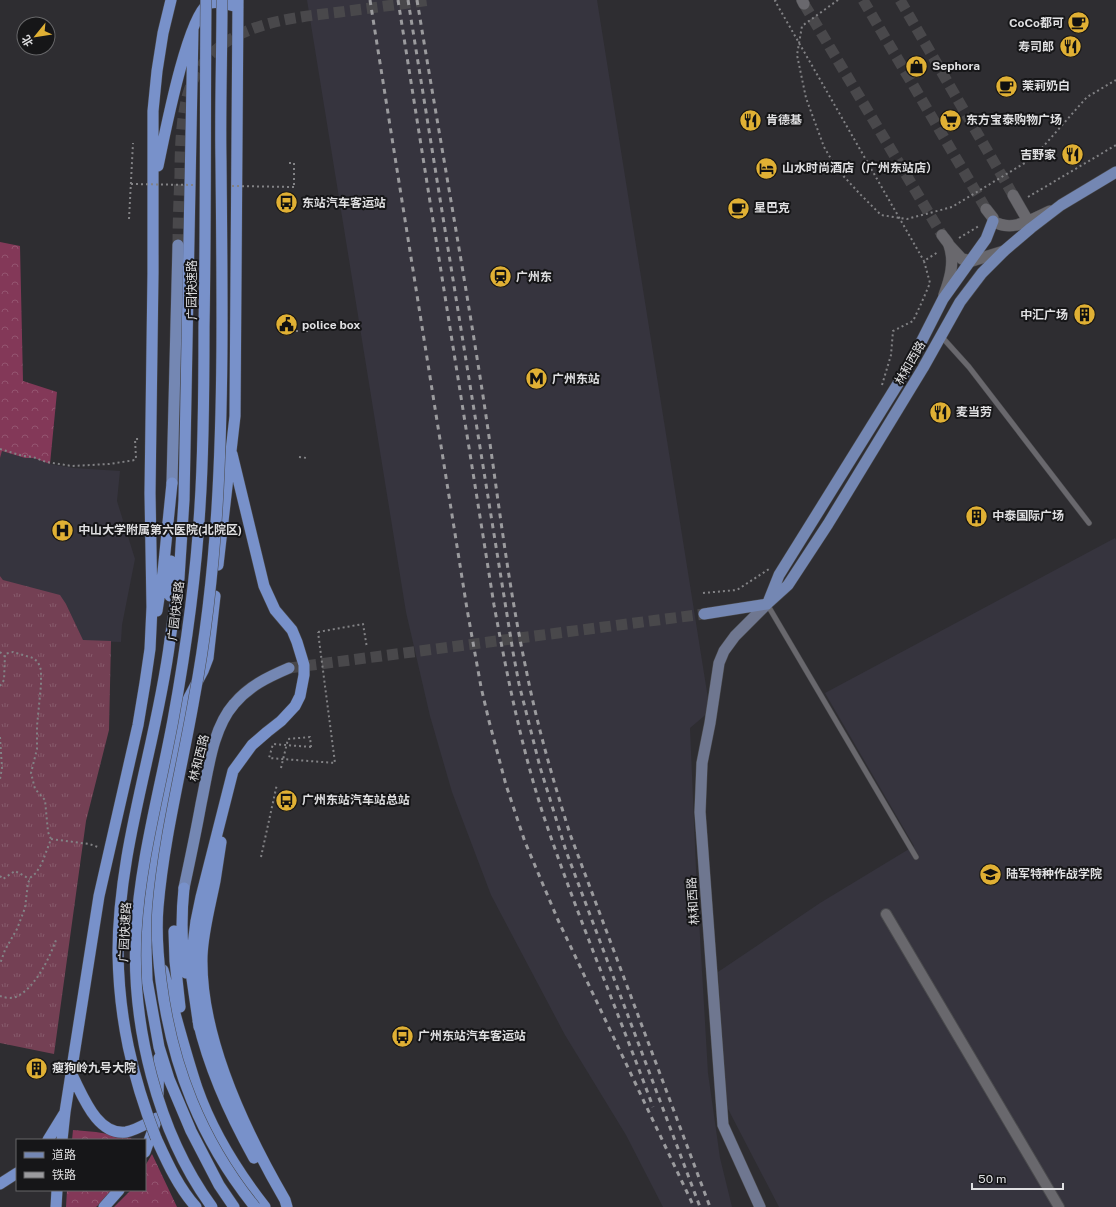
<svg xmlns="http://www.w3.org/2000/svg" width="1116" height="1207" font-family="'Public Sans','Noto Sans SC',sans-serif">
	<defs>
		<pattern id="grass-tufts" width="24" height="20" patternUnits="userSpaceOnUse"><rect width="24" height="20" fill="#744054"/><path d="M3 7l-1-3M5 7V3M7 7l1-3M15 17l-1-3M17 17v-4M19 17l1-3" fill="none" stroke="#875b6c"/></pattern>
		<pattern id="forest-crowns" width="20" height="18" patternUnits="userSpaceOnUse"><rect width="20" height="18" fill="#833858"/><path d="M2 6a3 3 0 1 1 6 0M12 15a3 3 0 1 1 6 0" fill="none" stroke="#945470"/></pattern>
	</defs>
	<rect width="100%" height="100%" fill="#2e2d31"/>
	<path fill="#36343e" d="M 307,0 L 597,0 L 710,711 L 690,728 L 696,869 L 708,1073 L 720,1158 L 732,1207 L 663,1207 L 626,1135 L 565,1035 L 491,895 L 452,792 L 430,716 L 406,612 Z
		M 2,451 L 25,458 L 34,458 L 50,464 L 74,468 L 120,471 L 117,501 L 135,559 L 122,625 L 121,642 L 83,641 L 66,604 L 3,580 L 0,576 L 0,458 Z
		M 1115,538 L 1116,540 L 1116,1207 L 779,1207 L 727,1107 L 718,972 L 820,903 L 914,846 L 825,693 Z"/>
	<path fill="url(#grass-tufts)" d="M 0,576 L 3,580 L 60,595 L 66,604 L 83,640 L 111,641 L 109,730 L 86,821 L 54,1054 L 0,1043 Z"/>
	<path fill="url(#forest-crowns)" d="M 0,242 L 20,246 L 23,381 L 57,392 L 50,464 L 34,458 L 25,458 L 2,451 L 0,458 Z
		M 73,1130 L 96,1132 L 131,1138 L 132,1140 L 72,1140 Z
		M 152,1154 L 177,1207 L 114,1207 L 131,1190 L 145,1190 L 145,1166 Z
		M 67,1190 L 113,1190 L 110,1195 L 96,1207 L 66,1207 Z"/>
	<g fill="none" stroke-linecap="round" stroke-linejoin="round">
		<path stroke="#49484b" stroke-width="11" stroke-dasharray="11 5.5" stroke-linecap="butt" d="M 863,0 L 986,209
			M 900,0 L 1013,195
			M 804,4 L 942,235"/>
		<path stroke="#49484b" stroke-width="11" stroke-dasharray="11 5.5" stroke-linecap="butt" d="M 178,245 C 178,222 179,198 180,175 C 180,149 181,122 187,97 C 207,26 279,19 340,12 C 371,8 401,4 431,0
			M 289,668 L 704,614"/>
		<defs>
			<path id="service" d="M 941,336 L 969,367 L 1089,523
				M 767,604 L 916,857"/>
			<path id="minor" d="M 886,914 L 1059,1207"/>
			<path id="tertiary" d="M 802,0 L 804,4
				M 1013,195 L 1028,221
				M 986,209 L 993,218 L 993,221 C 1012,233 1032,219 1050,211
				M 942,235 C 944,238 948,242 949,245 C 955,262 950,279 944,295
				M 949,245 L 962,259 L 972,261 L 1004,251"/>
			<path id="secondary" d="M 760,1207 L 723,1125 L 700,812 L 702,763 L 710,723 L 719,663 L 724,651 L 735,636 L 767,604"/>
			<path id="primary" d="M 172,483 L 178,245
				M 769,600 L 779,575 L 899,382 L 911,362 L 943,299 L 986,239 L 993,221
				M 767,604 L 788,585 L 828,524 L 923,368 L 960,302 L 982,273 L 1004,251 L 1031,228 L 1061,205 L 1116,172
				M 704,614 L 767,604
				M 184,888 C 190,860 196,832 201,804 C 208,772 212,729 234,704 C 249,686 268,677 289,668"/>
			<path id="trunk" d="M 158,166 C 164,138 187,17 208,4 C 216,0 229,5 238,7
				M 218,565 L 235,416 L 238,0
				M 170,596 L 171,561
				M 215,596 L 208,658 L 203,671 L 186,703 L 158,833 L 148,917 L 146,947 L 147,980 L 159,1047 L 169,1079 L 191,1131 L 219,1185 L 234,1207
				M 157,611 L 163,572 L 172,483
				M 170,640 L 179,578 L 184,500 L 193,29
				M 221,842 C 219,855 217,868 215,881 C 210,906 203,931 202,956 C 200,1037 245,1131 285,1200 L 287,1207
				M 184,888 C 181,917 181,944 186,973
				M 174,931 L 175,961 L 180,1007
				M 163,970 C 174,1009 184,1049 197,1088 C 212,1131 237,1171 265,1207
				M 198,1021 C 209,1068 230,1115 254,1158
				M 199,1027 L 192,979 L 192,953 L 196,921 L 201,897 L 233,771 L 252,745 L 267,732 L 281,721 L 295,706 L 300,696 L 304,675 L 304,665 L 297,642 L 292,630 L 275,610 L 264,586 L 232,454
				M 71,1073 C 82,1093 96,1136 126,1132 C 137,1130 147,1123 157,1118
				M 158,1095 L 159,1058
				M 156,1138 C 167,1162 178,1187 196,1207
				M 48,1140 L 64,1114
				M 62,1140 L 65,1112 L 99,896 L 138,725 L 145,683 L 150,649 L 152,607 L 150,493 L 153,273 L 153,111 L 157,71 L 163,33 L 171,0
				M 145,1152 L 155,1124
				M 0,1184 L 17,1173
				M 56,1207 L 57,1190
				M 104,1207 L 119,1190"/>
		</defs>
		<use href="#service" stroke="#4a4a4d" stroke-width="6"/>
		<use href="#minor" stroke="#4a4a4d" stroke-width="12"/>
		<use href="#tertiary" stroke="#4a4a4d" stroke-width="12"/>
		<use href="#secondary" stroke="#4a4a4d" stroke-width="12"/>
		<use href="#primary" stroke="#4a4a4d" stroke-width="12"/>
		<use href="#trunk" stroke="#4a4a4d" stroke-width="12"/>
		<path stroke="#828285" stroke-width="2" stroke-dasharray="2 3" stroke-linecap="butt" d="M 776,0 L 775,1 L 924,261
			M 838,0 L 802,26 L 797,55 L 806,98 L 824,147 L 837,169 L 859,193 L 881,215 L 907,219 L 952,207 L 1033,158 L 1087,97 L 1116,80
			M 289,163 L 294,163 L 294,187
			M 1028,197 L 1116,145
			M 129,219 L 133,143
			M 959,238 L 979,226
			M 296,331 L 310,331
			M 882,385 L 891,355 L 893,331 L 913,321 L 921,304 L 930,283 L 924,261 L 938,252
			M 0,449 L 23,456 L 33,457 L 46,462 L 72,466 L 109,464 L 135,460 L 136,458 L 135,439 L 140,439
			M 299,457 L 307,458
			M 703,593 L 737,590 L 769,569
			M 318,632 L 363,624 L 367,648
			M 0,652 L 4,656
			M 0,686 L 4,680 L 5,654 L 13,652 L 33,658 L 38,662 L 41,670 L 41,685 L 37,726 L 37,749 L 31,773 L 35,789 L 45,800 L 48,832 L 51,839 L 42,863 L 36,873 L 31,877 L 28,883 L 25,908 L 17,929 L 5,950 L 0,964
			M 0,737 L 2,768 L 0,779
			M 281,768 L 288,739 L 310,737 L 311,747
			M 51,839 L 89,844 L 98,847
			M 261,857 L 277,784
			M 0,876 L 3,879 L 15,871 L 30,879
			M 0,996 C 5,998 13,999 18,996 C 36,986 49,959 56,940"/>
		<use href="#service" stroke="#69686d" stroke-width="5"/>
		<use href="#minor" stroke="#69686d" stroke-width="10"/>
		<use href="#tertiary" stroke="#69686d" stroke-width="11"/>
		<use href="#secondary" stroke="#6f7790" stroke-width="11"/>
		<use href="#primary" stroke="#7487b3" stroke-width="11"/>
		<use href="#trunk" stroke="#7891ca" stroke-width="11"/>
		<path stroke="#9b9b9e" stroke-width="3" stroke-dasharray="5 5" stroke-linecap="butt" d="M 370,0 L 467,609 L 481,687 L 489,721 L 506,785 L 525,842 L 558,920 L 694,1207
			M 398,0 L 494,605 C 507,675 521,746 543,814 C 576,913 617,1009 653,1107
			M 408,0 L 513,652 L 519,684 L 540,767 L 566,851 L 700,1207
			M 417,0 C 438,128 461,255 481,383 C 496,478 506,575 526,669 C 537,725 553,780 570,834 L 710,1207"/>
		<defs>
			<path id="trunk-bridge" d="M 206,0 C 205,109 206,218 204,327 C 204,386 204,446 200,506 C 196,578 186,649 173,720 C 160,790 140,861 136,932 C 131,1024 157,1132 212,1207
				M 222,0 C 222,54 220,108 221,161 C 222,277 224,393 217,508 C 213,572 206,636 194,699 C 182,768 164,837 158,907 C 156,931 158,957 161,981 C 172,1066 201,1140 255,1207
				M 156,1138 C 132,1076 119,1019 118,953 C 118,846 157,744 170,640"/>
		</defs>
		<use href="#trunk-bridge" stroke="#4a4a4d" stroke-width="12" stroke-linecap="butt"/>
		<path stroke="#828285" stroke-width="2" stroke-dasharray="2 3" stroke-linecap="butt" d="M 131,184 L 194,185
			M 232,186 L 294,187
			M 311,747 L 273,744 L 269,758 L 335,763 L 318,632"/>
		<use href="#trunk-bridge" stroke="#7891ca" stroke-width="11"/>
	</g>
	<defs>
		<symbol id="cafe-disc" viewBox="-11 -11 22 22"><circle r="9.5" fill="#e0b034" stroke="#161618"/><path d="M-5.5-4.5H6V0H3Q3 3.5 0 3.5H-2.5Q-5.5 3.5-5.5 0ZM3-3.2v2h1.7v-2ZM-6 4.5H4V6H-6Z" fill="#111"/></symbol>
		<symbol id="restaurant-disc" viewBox="-11 -11 22 22"><circle r="9.5" fill="#e0b034" stroke="#161618"/><path d="M-5-6h1v4h1v-4h1v4h1v-4h1v5L-1.5 .5V6h-2V.5L-5-1ZM5-6V6H3V1.5H1.5Q1.5-4 5-6Z" fill="#111"/></symbol>
		<symbol id="shop-disc" viewBox="-11 -11 22 22"><circle r="9.5" fill="#e0b034" stroke="#161618"/><path d="M-5-2.5h2.3a2.7 3.5 0 0 1 5.4 0H5L5.5 6h-11ZM-1.5-2.5h3a1.5 2.3 0 0 0-3 0Z" fill="#111"/></symbol>
		<symbol id="supermarket-disc" viewBox="-11 -11 22 22"><circle r="9.5" fill="#e0b034" stroke="#161618"/><path d="M-6-5.5h2.5l.6 2H6L4.5 2H-2.5L-4.4-4H-6ZM-1.5 3.2a1.3 1.3 0 1 0 .1 0ZM3 3.2a1.3 1.3 0 1 0 .1 0Z" fill="#111"/></symbol>
		<symbol id="hotel-disc" viewBox="-11 -11 22 22"><circle r="9.5" fill="#e0b034" stroke="#161618"/><path d="M-6-4.5h1.5V1H6V5H4.5V3h-9V5H-6ZM-4 0a1.8 1.8 0 1 1 3.6 0ZM.5 0V-2.5h3Q6-2.5 6 0Z" fill="#111"/></symbol>
		<symbol id="bus-disc" viewBox="-11 -11 22 22"><circle r="9.5" fill="#e0b034" stroke="#161618"/><path d="M-5-6H5V4H4V6H2V4H-2V6H-4V4H-5ZM-3.5-4V0h7V-4ZM-3.5 1.2v1.5H-2V1.2ZM2 1.2v1.5H3.5V1.2Z" fill="#111"/></symbol>
		<symbol id="station-disc" viewBox="-11 -11 22 22"><circle r="9.5" fill="#e0b034" stroke="#161618"/><path d="M-3-6H3Q5-6 5-4V2Q5 4 3 4L4.5 6H3L1.5 4h-3L-3 6H-4.5L-3 4Q-5 4-5 2V-4Q-5-6-3-6ZM-3.5-4v3h7v-3ZM-3.5 1v1.5H-2V1ZM2 1v1.5H3.5V1Z" fill="#111"/></symbol>
		<symbol id="building-disc" viewBox="-11 -11 22 22"><circle r="9.5" fill="#e0b034" stroke="#161618"/><path d="M-4-6H4V6H1V3H-1V6H-4ZM-2.5-4.3h1.7v1.8h-1.7ZM.8-4.3h1.7v1.8H.8ZM-2.5-1h1.7V.8h-1.7ZM.8-1h1.7V.8H.8Z" fill="#111"/></symbol>
		<symbol id="civic-disc" viewBox="-11 -11 22 22"><circle r="9.5" fill="#e0b034" stroke="#161618"/><path d="M-.6-6.5H3V-4.5H.6V-3L4-1V1h2V6H-6V1h2V-1L-.6-3ZM-1.2 2.5V6h2.4V2.5Z" fill="#111"/></symbol>
		<symbol id="metro-disc" viewBox="-11 -11 22 22"><circle r="9.5" fill="#e0b034" stroke="#161618"/><path d="M-5.5 5V-5H-3L0 0L3-5H5.5V5H3V-.5L0 4L-3-.5V5Z" fill="#111"/></symbol>
		<symbol id="hospital-disc" viewBox="-11 -11 22 22"><circle r="9.5" fill="#e0b034" stroke="#161618"/><path d="M-5-5h3v3.5h4V-5h3V5h-3V1.5h-4V5h-3Z" fill="#111"/></symbol>
		<symbol id="university-disc" viewBox="-11 -11 22 22"><circle r="9.5" fill="#e0b034" stroke="#161618"/><path d="M0-5L7-2L0 1L-7-2ZM-4 1L0 2.5L4 1V4Q0 6-4 4Z" fill="#111"/></symbol>
	</defs>
	<g fill-rule="evenodd">
		<use href="#cafe-disc" x="1066" y="10" width="25" height="25"/>
		<use href="#restaurant-disc" x="1058" y="34" width="25" height="25"/>
		<use href="#shop-disc" x="904" y="54" width="25" height="25"/>
		<use href="#cafe-disc" x="994" y="74" width="25" height="25"/>
		<use href="#restaurant-disc" x="738" y="108" width="25" height="25"/>
		<use href="#supermarket-disc" x="938" y="108" width="25" height="25"/>
		<use href="#restaurant-disc" x="1060" y="142" width="25" height="25"/>
		<use href="#hotel-disc" x="754" y="156" width="25" height="25"/>
		<use href="#bus-disc" x="274" y="190" width="25" height="25"/>
		<use href="#cafe-disc" x="726" y="196" width="25" height="25"/>
		<use href="#station-disc" x="488" y="264" width="25" height="25"/>
		<use href="#building-disc" x="1072" y="302" width="25" height="25"/>
		<use href="#civic-disc" x="274" y="312" width="25" height="25"/>
		<use href="#metro-disc" x="524" y="366" width="25" height="25"/>
		<use href="#restaurant-disc" x="928" y="400" width="25" height="25"/>
		<use href="#building-disc" x="964" y="504" width="25" height="25"/>
		<use href="#hospital-disc" x="50" y="518" width="25" height="25"/>
		<use href="#bus-disc" x="274" y="788" width="25" height="25"/>
		<use href="#university-disc" x="978" y="862" width="25" height="25"/>
		<use href="#bus-disc" x="390" y="1024" width="25" height="25"/>
		<use href="#building-disc" x="24" y="1056" width="25" height="25"/>
	</g>
	<g text-anchor="middle" dominant-baseline="central" stroke-width="4" stroke-linejoin="round" paint-order="stroke">
		<g font-size="12" font-weight="bold" fill="#dfdfe1" stroke="#161618" text-anchor="start">
			<text x="1064" y="23" text-anchor="end">CoCo都可</text>
			<text x="1054" y="47" text-anchor="end">寿司郎</text>
			<text x="932" y="66">Sephora</text>
			<text x="1022" y="86">茉莉奶白</text>
			<text x="766" y="120">肯德基</text>
			<text x="966" y="120">东方宝泰购物广场</text>
			<text x="1056" y="155" text-anchor="end">吉野家</text>
			<text x="782" y="168">山水时尚酒店（广州东站店）</text>
			<text x="302" y="203">东站汽车客运站</text>
			<text x="754" y="208">星巴克</text>
			<text x="516" y="277">广州东</text>
			<text x="1068" y="315" text-anchor="end">中汇广场</text>
			<text x="302" y="325">police box</text>
			<text x="552" y="379">广州东站</text>
			<text x="956" y="412">麦当劳</text>
			<text x="992" y="516">中泰国际广场</text>
			<text x="78" y="530">中山大学附属第六医院(北院区)</text>
			<text x="302" y="800">广州东站汽车站总站</text>
			<text x="1006" y="874">陆军特种作战学院</text>
			<text x="418" y="1036">广州东站汽车客运站</text>
			<text x="52" y="1068">瘦狗岭九号大院</text>
		</g>
		<g font-size="12" fill="#dfdfe1" stroke="#161618">
			<text transform="translate(192 290) rotate(-90)">广园快速路</text>
			<text transform="translate(910 363) rotate(-60)">林和西路</text>
			<text transform="translate(176 611) rotate(-83)">广园快速路</text>
			<text transform="translate(199 758) rotate(-76)">林和西路</text>
			<text transform="translate(693 901) rotate(-94)">林和西路</text>
			<text transform="translate(125 932) rotate(-87)">广园快速路</text>
		</g>
	</g>
	<rect x="16" y="1139" width="130" height="52" fill="#161618" stroke="#666668"/>
	<rect x="24" y="1152" width="20" height="6" fill="#7487b3" stroke="#666668"/>
	<text x="52" y="1159" font-size="12" fill="#dfdfe1">道路</text>
	<rect x="24" y="1172" width="20" height="6" fill="#9b9b9e" stroke="#666668"/>
	<text x="52" y="1179" font-size="12" fill="#dfdfe1">铁路</text>
	<g transform="translate(36 36) rotate(240)"><circle r="19" fill="#161618" stroke="#666668"/>
	<path d="M0-3L7 15L0 10L-7 15Z" fill="#e0b034"/>
	<text y="-6" font-size="11" font-weight="bold" text-anchor="middle" fill="#dfdfe1">北</text>
	</g>
	<path d="M972 1183v6h91v-6" fill="none" stroke="#dfdfe1" stroke-width="2"/>
	<text x="978" y="1183" font-size="12" fill="#dfdfe1" stroke="#161618" stroke-width="3" paint-order="stroke">50 m</text>
</svg>
